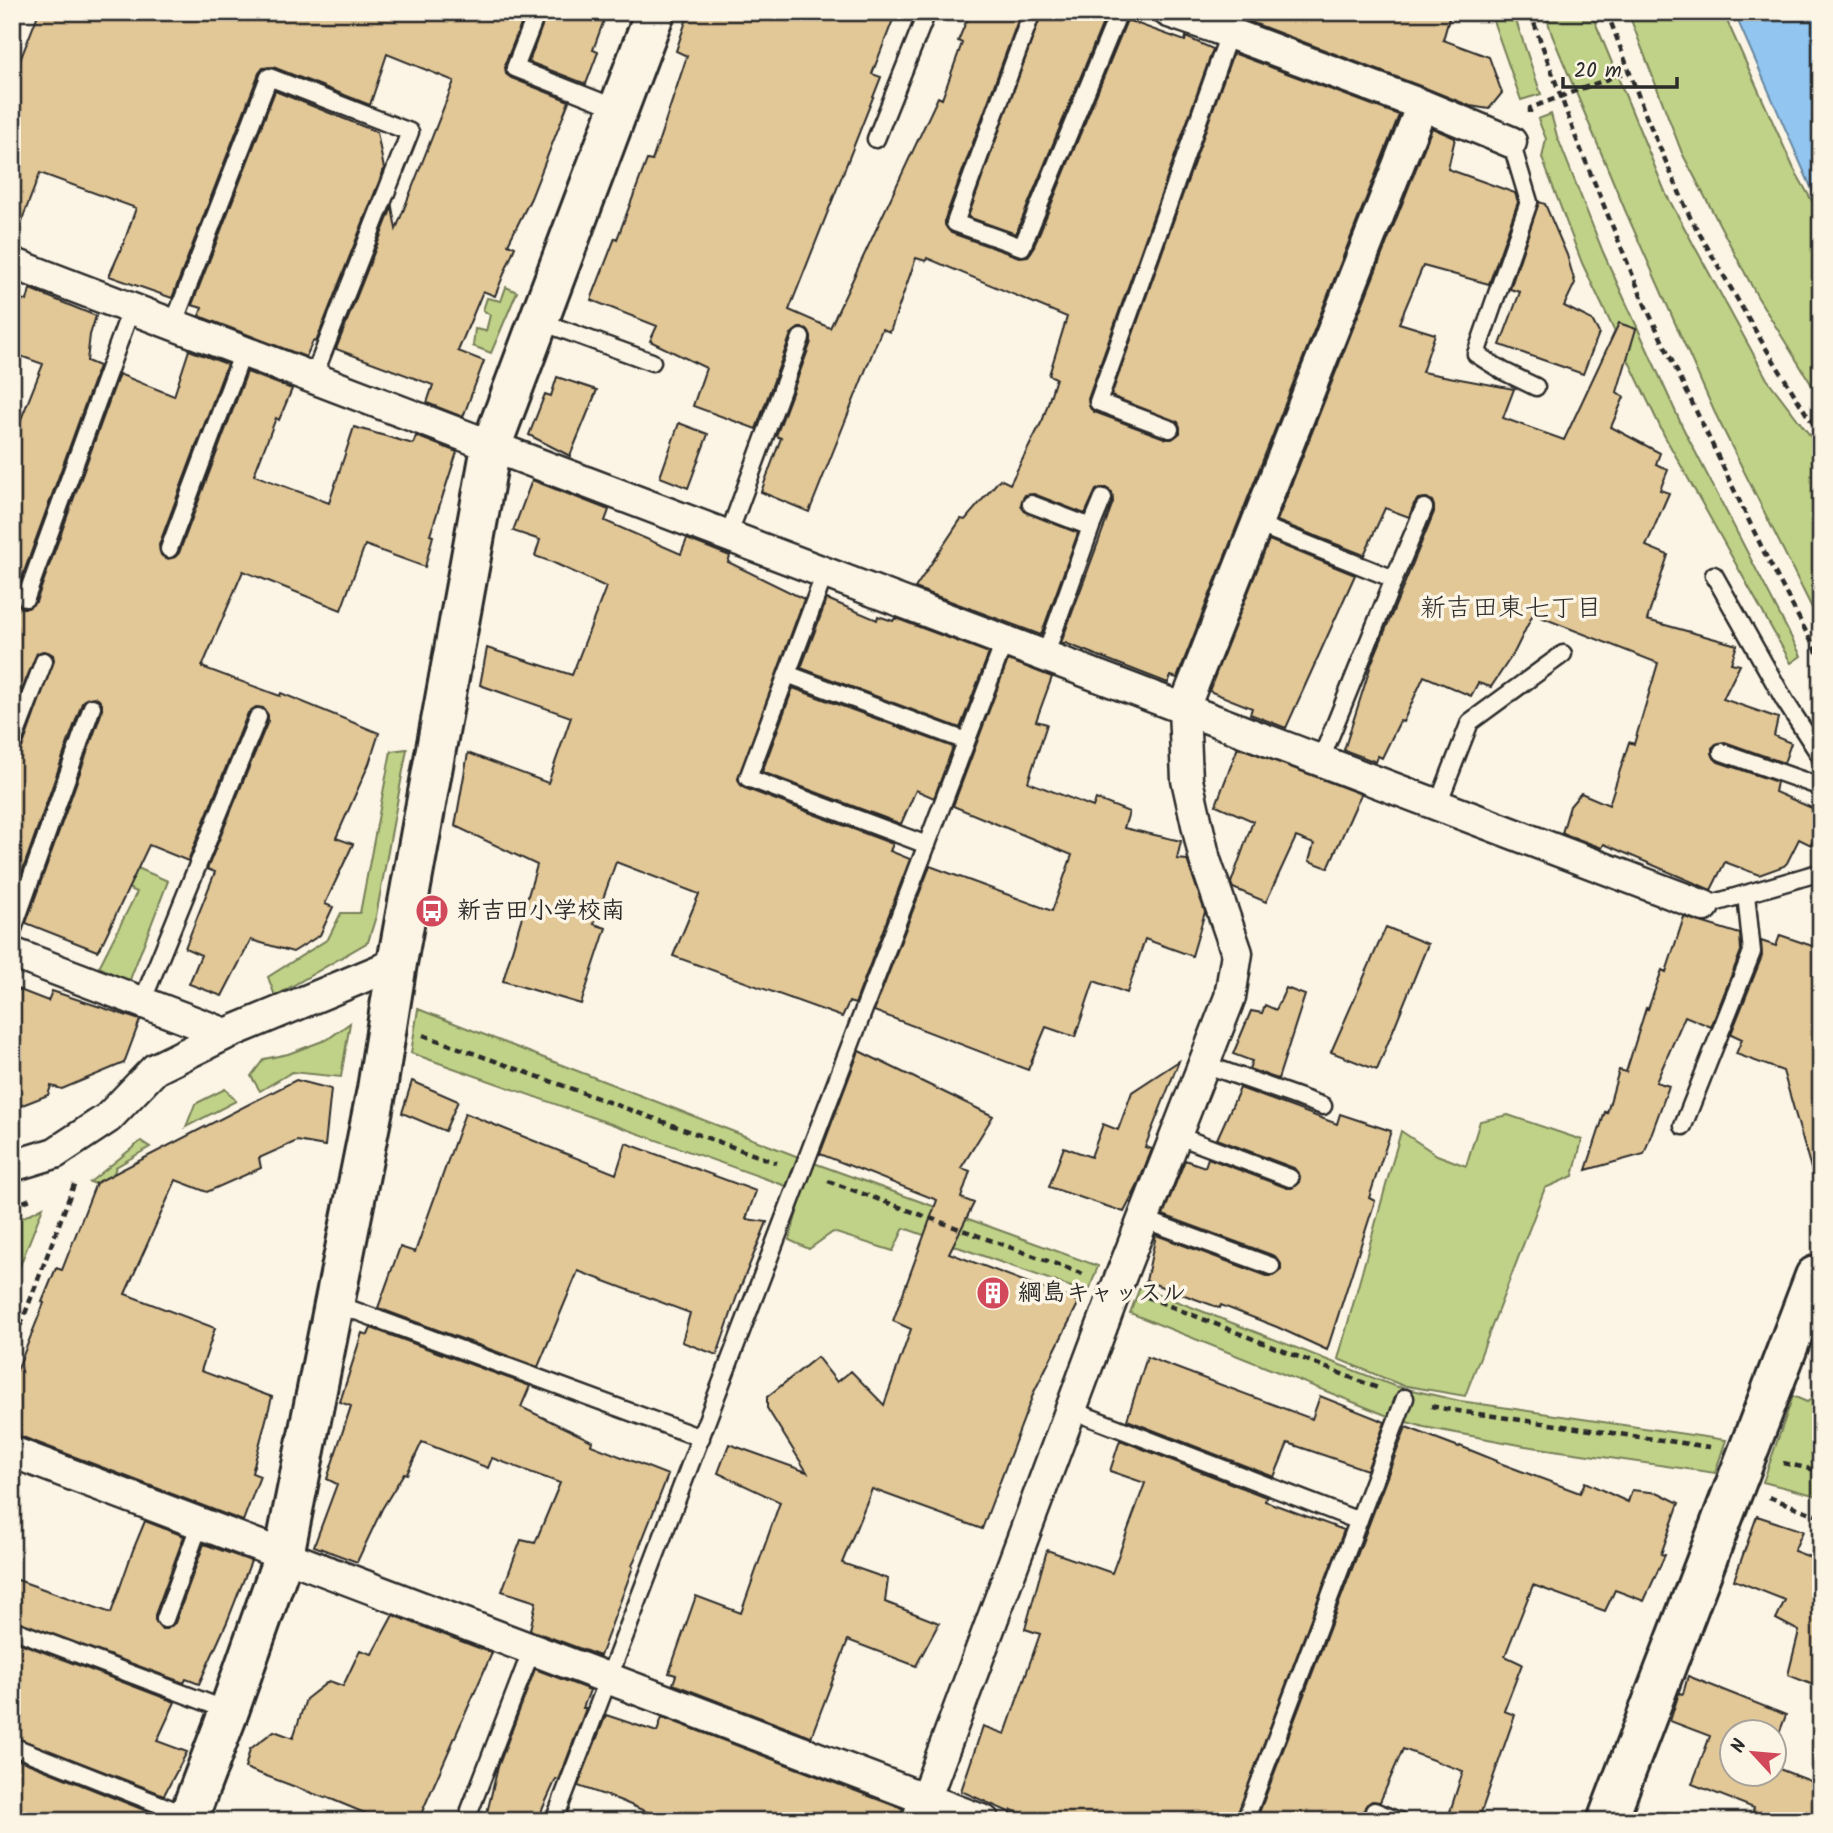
<svg xmlns="http://www.w3.org/2000/svg" width="1833" height="1833" font-family="Kalam,'Klee One',sans-serif">
	<rect width="100%" height="100%" fill="#fcf5e5"/>
	<filter id="ink" filterUnits="userSpaceOnUse"><feTurbulence type="fractalNoise" baseFrequency=".0143" numOctaves="2"/><feDisplacementMap in="SourceGraphic" scale="14" xChannelSelector="R" yChannelSelector="G"/><feConvolveMatrix kernelMatrix="1 2 1 2 8 2 1 2 1" color-interpolation-filters="sRGB"/></filter>
	<g filter="url(#ink)">
		<path fill="#c0d287" stroke="#767e59" stroke-width="2" d="M 1490,12 L 1513,12 L 1541,94 L 1521,100 Z
			M 1545,12 L 1591,12 L 1666,194 L 1767,379 L 1821,450 L 1821,626 L 1714,411 L 1625,210 L 1552,35 Z
			M 1628,12 L 1723,12 L 1794,169 L 1821,217 L 1821,400 L 1757,296 L 1682,153 Z
			M 1551,114 L 1557,136 L 1603,252 L 1683,428 L 1801,656 L 1791,663 L 1664,435 L 1582,263 L 1542,158 L 1546,139 L 1538,119 Z
			M 506,287 L 517,292 L 491,353 L 473,346 L 475,329 L 486,331 L 490,315 L 483,310 L 487,298 L 501,301 Z
			M 407,749 L 376,916 L 368,942 L 275,996 L 268,977 L 328,939 L 341,913 L 360,913 L 391,751 Z
			M 105,854 L 168,881 L 129,982 L 99,967 L 137,892 L 110,880 Z
			M 418,1009 L 814,1163 L 1098,1266 L 1088,1293 L 904,1228 L 893,1251 L 833,1232 L 809,1249 L 789,1240 L 803,1192 L 411,1053 Z
			M 350,1023 L 341,1077 L 292,1072 L 260,1091 L 251,1076 L 264,1059 L 288,1054 L 328,1039 Z
			M 225,1089 L 236,1101 L 186,1127 L 195,1104 Z
			M 1508,1115 L 1582,1140 L 1573,1176 L 1545,1188 L 1465,1396 L 1401,1385 L 1338,1359 L 1401,1131 L 1437,1155 L 1466,1166 L 1480,1121 Z
			M 141,1141 L 150,1147 L 116,1167 L 109,1188 L 90,1182 Z
			M 43,1207 L 12,1286 L 12,1223 Z
			M 1140,1287 L 1394,1386 L 1460,1401 L 1726,1440 L 1715,1473 L 1525,1446 L 1424,1427 L 1393,1418 L 1130,1313 Z
			M 1821,1392 L 1821,1497 L 1763,1482 L 1793,1396 L 1807,1402 Z"/>
		<path fill="#92c6f0" stroke="#6988a1" stroke-width="2" d="M 1734,12 L 1821,12 L 1821,210 Z"/>
		<path fill="#e2c797" stroke="#2b2b2b" stroke-width="2" d="M 39,12 L 526,12 L 505,64 L 506,74 L 511,78 L 569,101 L 531,198 L 508,244 L 515,247 L 495,296 L 483,291 L 458,351 L 484,361 L 463,417 L 427,403 L 433,385 L 336,349 L 392,207 L 396,229 L 454,81 L 387,54 L 370,105 L 273,67 L 263,68 L 259,73 L 172,298 L 109,276 L 123,245 L 136,208 L 40,173 L 15,238 L 12,238 L 12,81 Z
			M 547,12 L 607,12 L 593,50 L 598,52 L 586,84 L 529,62 Z
			M 689,12 L 896,12 L 872,74 L 881,77 L 789,310 L 830,328 L 938,97 L 942,99 L 962,43 L 958,41 L 970,12 L 1021,12 L 945,219 L 945,225 L 951,233 L 1019,257 L 1028,256 L 1032,251 L 1127,20 L 1185,41 L 1186,37 L 1213,49 L 1088,399 L 1090,408 L 1094,412 L 1167,439 L 1172,439 L 1180,433 L 1180,427 L 1178,422 L 1111,396 L 1233,53 L 1399,115 L 1177,678 L 1171,676 L 1168,683 L 1065,643 L 1064,644 L 1061,643 L 1113,502 L 1112,492 L 1106,488 L 1101,488 L 1096,490 L 1085,514 L 1034,494 L 1025,495 L 1022,500 L 1021,506 L 1027,513 L 1078,533 L 1041,635 L 915,588 L 961,519 L 965,520 L 1000,479 L 1010,484 L 1043,419 L 1056,378 L 1049,375 L 1067,317 L 927,258 L 926,261 L 916,258 L 890,332 L 882,329 L 809,512 L 761,492 L 781,438 L 776,436 L 811,342 L 811,336 L 809,331 L 804,328 L 799,328 L 791,334 L 756,429 L 693,406 L 706,368 L 650,341 L 657,326 L 591,300 L 615,238 L 617,239 L 647,160 L 652,161 L 687,56 L 676,51 Z
			M 1042,12 L 1107,13 L 1016,234 L 968,217 Z
			M 1243,12 L 1451,12 L 1443,40 L 1489,57 L 1502,93 L 1489,109 L 1470,106 L 1428,89 L 1240,18 Z
			M 275,91 L 377,132 L 384,169 L 316,342 L 313,341 L 306,357 L 199,316 L 202,308 L 192,305 Z
			M 1432,128 L 1455,138 L 1448,169 L 1515,193 L 1518,202 L 1489,284 L 1423,266 L 1399,323 L 1435,334 L 1422,372 L 1514,389 L 1503,418 L 1564,440 L 1619,323 L 1636,329 L 1617,392 L 1624,397 L 1611,427 L 1660,453 L 1656,464 L 1668,470 L 1660,490 L 1669,493 L 1646,546 L 1668,555 L 1647,620 L 1737,645 L 1731,663 L 1740,665 L 1723,699 L 1778,718 L 1774,736 L 1791,743 L 1784,763 L 1725,742 L 1716,744 L 1712,748 L 1712,753 L 1714,758 L 1718,762 L 1777,782 L 1775,792 L 1821,812 L 1821,824 L 1811,845 L 1799,839 L 1787,863 L 1784,866 L 1759,875 L 1725,862 L 1711,890 L 1604,844 L 1602,848 L 1562,833 L 1570,806 L 1581,793 L 1609,805 L 1629,742 L 1634,744 L 1658,663 L 1533,614 L 1515,651 L 1491,687 L 1478,683 L 1471,696 L 1424,676 L 1403,722 L 1400,721 L 1382,758 L 1378,756 L 1376,762 L 1344,750 L 1372,662 L 1434,512 L 1434,506 L 1432,501 L 1427,498 L 1418,499 L 1414,504 L 1409,517 L 1385,508 L 1364,555 L 1277,521 Z
			M 1539,202 L 1545,204 L 1567,255 L 1575,283 L 1564,306 L 1592,320 L 1599,333 L 1583,374 L 1500,345 L 1520,292 L 1510,289 Z
			M 30,289 L 96,316 L 90,335 L 87,361 L 99,366 L 16,594 L 16,600 L 22,608 L 28,608 L 36,602 L 119,374 L 174,396 L 189,350 L 227,364 L 159,545 L 161,555 L 166,559 L 175,557 L 179,553 L 247,372 L 292,389 L 279,420 L 276,418 L 254,475 L 329,503 L 354,427 L 413,444 L 416,436 L 457,452 L 430,535 L 433,536 L 425,567 L 365,545 L 341,610 L 243,571 L 202,667 L 280,696 L 281,693 L 379,733 L 369,764 L 336,838 L 353,844 L 325,904 L 333,907 L 320,935 L 293,952 L 251,940 L 222,996 L 189,984 L 201,955 L 185,948 L 215,872 L 207,869 L 268,721 L 268,715 L 263,708 L 256,707 L 248,713 L 188,861 L 149,845 L 101,946 L 97,951 L 26,923 L 102,711 L 102,704 L 99,700 L 95,697 L 86,699 L 82,703 L 12,900 L 12,754 L 18,753 L 22,748 L 54,660 L 53,655 L 48,652 L 43,651 L 37,653 L 12,714 L 12,442 L 43,364 L 12,353 L 12,296 L 27,301 Z
			M 557,377 L 597,390 L 570,456 L 529,435 L 545,394 L 551,396 Z
			M 679,423 L 708,434 L 688,488 L 660,477 Z
			M 532,480 L 609,510 L 605,521 L 681,554 L 687,539 L 730,556 L 728,562 L 804,599 L 738,779 L 740,784 L 744,788 L 893,844 L 890,851 L 910,859 L 855,1004 L 849,1002 L 842,1017 L 673,956 L 699,894 L 616,862 L 594,924 L 606,928 L 581,1004 L 503,981 L 537,865 L 455,826 L 468,753 L 548,783 L 571,717 L 480,685 L 487,648 L 572,675 L 606,587 L 552,562 L 535,556 L 540,540 L 513,531 Z
			M 1269,540 L 1355,575 L 1286,728 L 1250,714 L 1252,708 L 1209,691 Z
			M 827,599 L 877,620 L 878,616 L 893,621 L 895,618 L 989,653 L 960,728 L 801,668 Z
			M 1008,660 L 1052,677 L 1036,721 L 1047,724 L 1028,782 L 1093,807 L 1096,799 L 1129,812 L 1124,828 L 1181,841 L 1177,859 L 1187,860 L 1205,912 L 1192,956 L 1145,939 L 1127,993 L 1094,981 L 1075,1037 L 1046,1027 L 1028,1070 L 874,1011 L 930,866 L 1052,911 L 1072,855 L 953,806 Z
			M 793,688 L 953,747 L 934,798 L 916,790 L 901,824 L 762,772 Z
			M 1238,747 L 1361,794 L 1328,868 L 1309,861 L 1314,844 L 1296,837 L 1266,902 L 1233,888 L 1231,883 L 1253,821 L 1216,805 Z
			M 1684,917 L 1740,934 L 1741,951 L 1711,1027 L 1685,1016 L 1656,1082 L 1669,1086 L 1644,1154 L 1586,1170 L 1605,1112 L 1607,1113 L 1619,1070 L 1626,1072 L 1646,1008 L 1648,1009 L 1662,970 L 1666,972 Z
			M 1386,927 L 1428,944 L 1377,1070 L 1331,1052 Z
			M 1780,935 L 1821,949 L 1821,1171 L 1812,1172 L 1783,1071 L 1736,1054 L 1742,1039 L 1731,1034 L 1762,956 L 1761,941 L 1776,946 Z
			M 12,987 L 48,1001 L 52,991 L 140,1020 L 124,1063 L 62,1089 L 51,1086 L 48,1095 L 12,1109 Z
			M 1286,988 L 1305,995 L 1278,1079 L 1249,1069 L 1252,1061 L 1233,1054 L 1251,1011 L 1262,1013 L 1265,1005 L 1276,1010 Z
			M 859,1051 L 993,1116 L 961,1168 L 970,1171 L 961,1198 L 974,1203 L 949,1253 L 1079,1302 L 1034,1392 L 982,1529 L 872,1489 L 842,1563 L 888,1579 L 885,1602 L 939,1623 L 916,1666 L 848,1640 L 811,1737 L 673,1684 L 676,1675 L 669,1673 L 696,1596 L 741,1613 L 780,1502 L 718,1473 L 729,1444 L 807,1472 L 767,1408 L 767,1397 L 817,1357 L 837,1382 L 851,1371 L 884,1405 L 911,1329 L 893,1321 L 937,1200 L 820,1154 Z
			M 1179,1061 L 1145,1147 L 1152,1149 L 1136,1189 L 1124,1212 L 1049,1187 L 1064,1147 L 1091,1157 L 1103,1124 L 1118,1130 L 1132,1092 Z
			M 296,1080 L 331,1089 L 325,1146 L 297,1141 L 259,1158 L 261,1168 L 207,1192 L 176,1180 L 125,1294 L 215,1328 L 201,1371 L 272,1397 L 252,1473 L 260,1476 L 243,1521 L 12,1433 L 12,1383 L 44,1303 L 42,1302 L 56,1268 L 62,1270 L 96,1183 Z
			M 412,1081 L 458,1101 L 445,1131 L 402,1113 Z
			M 1240,1088 L 1337,1124 L 1340,1114 L 1391,1131 L 1369,1198 L 1375,1201 L 1327,1350 L 1277,1327 L 1221,1305 L 1220,1308 L 1146,1281 L 1156,1235 L 1267,1276 L 1273,1276 L 1281,1270 L 1281,1264 L 1275,1256 L 1163,1215 L 1185,1160 L 1205,1167 L 1208,1158 L 1287,1188 L 1292,1188 L 1299,1182 L 1300,1176 L 1294,1168 L 1217,1139 Z
			M 465,1113 L 616,1174 L 626,1143 L 756,1191 L 746,1219 L 767,1222 L 738,1293 L 717,1355 L 682,1342 L 690,1313 L 578,1271 L 538,1367 L 378,1308 L 400,1247 L 415,1252 Z
			M 371,1328 L 530,1386 L 521,1407 L 592,1441 L 591,1445 L 668,1475 L 632,1566 L 633,1567 L 600,1656 L 530,1630 L 536,1602 L 502,1591 L 521,1540 L 535,1543 L 560,1483 L 492,1458 L 488,1468 L 422,1442 L 407,1474 L 404,1473 L 382,1509 L 357,1562 L 314,1546 L 337,1484 L 327,1479 L 351,1406 L 340,1402 L 362,1333 L 368,1335 Z
			M 1147,1357 L 1312,1419 L 1320,1396 L 1385,1422 L 1367,1470 L 1288,1443 L 1274,1477 L 1127,1420 Z
			M 1406,1427 L 1459,1447 L 1460,1446 L 1497,1461 L 1497,1462 L 1580,1493 L 1585,1482 L 1628,1502 L 1632,1490 L 1659,1493 L 1679,1503 L 1661,1554 L 1665,1555 L 1644,1601 L 1615,1590 L 1605,1611 L 1533,1585 L 1505,1656 L 1522,1664 L 1504,1711 L 1515,1715 L 1478,1821 L 1447,1821 L 1463,1771 L 1403,1749 L 1380,1802 L 1372,1801 L 1365,1807 L 1364,1813 L 1370,1821 L 1256,1821 Z
			M 1120,1440 L 1266,1497 L 1265,1501 L 1344,1530 L 1235,1821 L 1041,1821 L 1012,1810 L 1011,1813 L 961,1791 L 983,1726 L 1005,1734 L 1040,1634 L 1025,1629 L 1047,1550 L 1112,1573 L 1145,1483 L 1110,1471 Z
			M 1757,1516 L 1803,1531 L 1794,1551 L 1821,1561 L 1821,1688 L 1788,1675 L 1799,1631 L 1776,1619 L 1785,1600 L 1734,1580 Z
			M 145,1521 L 184,1536 L 155,1615 L 155,1621 L 161,1629 L 167,1629 L 175,1623 L 204,1544 L 251,1561 L 227,1622 L 199,1684 L 186,1679 L 184,1683 L 12,1619 L 12,1578 L 111,1613 L 133,1550 Z
			M 393,1615 L 492,1653 L 418,1821 L 384,1821 L 326,1797 L 325,1798 L 245,1768 L 250,1749 L 274,1731 L 293,1738 L 306,1699 L 329,1681 L 343,1686 L 360,1650 L 372,1654 Z
			M 12,1640 L 175,1702 L 157,1741 L 187,1752 L 164,1795 L 12,1736 Z
			M 535,1669 L 590,1690 L 583,1708 L 586,1708 L 559,1780 L 556,1779 L 537,1821 L 485,1821 L 498,1767 Z
			M 1688,1676 L 1786,1715 L 1774,1747 L 1774,1732 L 1732,1732 L 1732,1774 L 1774,1774 L 1774,1767 L 1821,1785 L 1821,1821 L 1750,1821 L 1754,1808 L 1692,1784 L 1710,1736 L 1670,1721 L 1679,1693 L 1683,1694 Z
			M 606,1715 L 657,1732 L 662,1717 L 903,1809 L 900,1821 L 668,1821 L 619,1800 L 578,1786 Z
			M 12,1757 L 154,1814 L 150,1821 L 12,1821 Z"/>
		<g fill="none" stroke-linecap="round" stroke-linejoin="round">
			<defs>
				<path id="lane" d="M 537,12 L 515,68 L 619,109
					M 1032,12 L 955,223 L 1022,247 L 1119,12
					M 876,139 L 927,12
					M 1511,142 L 1529,202 L 1476,354 L 1503,371 L 1536,387
					M 539,321 L 652,362
					M 173,325 L 269,77 L 410,132 L 313,378
					M 1170,429 L 1098,402 L 1229,34
					M 1031,504 L 1091,527 L 1045,656
					M 1257,524 L 1394,579 L 1321,759
					M 1091,527 L 1103,498
					M 728,536 L 801,338
					M 169,549 L 243,352
					M 825,573 L 748,778 L 927,845
					M 1714,575 L 1785,701 L 1821,757
					M 1394,579 L 1424,508
					M 26,598 L 131,309
					M 787,674 L 966,741
					M 12,744 L 44,661
					M 1722,752 L 1821,787
					M 1438,804 L 1470,722 L 1563,654
					M 1704,906 L 1821,872
					M 12,932 L 92,707
					M 142,1002 L 258,717
					M 1204,1064 L 1323,1106
					M 1683,1126 L 1752,952 L 1746,894
					M 1176,1135 L 1290,1178
					M 1143,1219 L 1271,1266
					M 334,1303 L 701,1438
					M 1071,1410 L 1359,1521
					M 165,1619 L 200,1523
					M 12,1629 L 229,1711
					M 12,1746 L 189,1816
					M 470,1810 L 532,1649
					M 1374,1811 L 1399,1821
					M 554,1821 L 1005,640
					M 1245,1821 L 1405,1398"/>
				<path id="street" d="M 1169,12 L 1216,28 L 1422,105 L 1511,142
					M 12,263 C 575,480 1141,690 1704,906
					M 12,953 L 226,1034 L 397,963
					M 12,1166 L 55,1153 L 108,1118 L 155,1069 L 226,1034
					M 12,1452 L 984,1821
					M 917,1821 L 1117,1286 L 1230,997 L 1237,953 L 1205,860 L 1187,780 L 1184,708 L 1422,105"/>
				<path id="secondary" d="M 187,1821 L 229,1711 L 284,1555 L 377,1089 L 397,963 L 491,447 L 655,12
					M 1607,1821 L 1815,1276"/>
			</defs>
			<use href="#lane" stroke="#2b2b2b" stroke-width="21"/>
			<use href="#street" stroke="#2b2b2b" stroke-width="35"/>
			<use href="#secondary" stroke="#2b2b2b" stroke-width="44"/>
			<path stroke="#2b2b2b" stroke-width="4.5" stroke-dasharray="7 5" stroke-linecap="butt" d="M 1530,12 L 1576,138 L 1645,305 L 1764,552 L 1821,660
				M 1607,12 L 1646,116 L 1690,217 L 1759,337 L 1809,418 L 1821,433
				M 1530,113 L 1530,108 L 1629,71
				M 423,1035 L 777,1163
				M 828,1181 L 1086,1275
				M 12,1206 L 31,1199
				M 1147,1297 L 1380,1389
				M 12,1348 L 75,1182
				M 1431,1406 L 1451,1410 L 1710,1447
				M 1783,1463 L 1821,1471
				M 1769,1497 L 1821,1517"/>
			<use href="#lane" stroke="#fcf5e5" stroke-width="16"/>
			<use href="#street" stroke="#fcf5e5" stroke-width="30"/>
			<use href="#secondary" stroke="#fcf5e5" stroke-width="38"/>
		</g>
	</g>
	<defs>
		<symbol id="bus-disc" viewBox="-11 -11 22 22"><circle r="9.5" fill="#d1495b" stroke="#fcf5e5"/><path d="M-5-6H5V4H4V6H2V4H-2V6H-4V4H-5ZM-3.5-4V0h7V-4ZM-3.5 1.2v1.5H-2V1.2ZM2 1.2v1.5H3.5V1.2Z" fill="#fff"/></symbol>
		<symbol id="building-disc" viewBox="-11 -11 22 22"><circle r="9.5" fill="#d1495b" stroke="#fcf5e5"/><path d="M-4-6H4V6H1V3H-1V6H-4ZM-2.5-4.3h1.7v1.8h-1.7ZM.8-4.3h1.7v1.8H.8ZM-2.5-1h1.7V.8h-1.7ZM.8-1h1.7V.8H.8Z" fill="#fff"/></symbol>
	</defs>
	<g fill-rule="evenodd">
		<use href="#bus-disc" x="413" y="892" width="38" height="38"/>
		<use href="#building-disc" x="974" y="1274" width="38" height="38"/>
	</g>
	<g text-anchor="middle" dominant-baseline="central" stroke-width="7" stroke-linejoin="round" paint-order="stroke">
		<g font-size="24" font-weight="bold" fill="#2b2b2b" stroke="#fcf5e5" text-anchor="start">
			<text x="457" y="911">新吉田小学校南</text>
			<text x="1018" y="1293">綱島キャッスル</text>
		</g>
		<g font-size="26" fill="#2b2b2b" stroke="#fcf5e5">
			<text x="1511" y="609">新吉田東七丁目</text>
		</g>
	</g>
	<rect width="1833" height="1833" fill="none" stroke="#fcf5e5" stroke-width="42"/>
	<rect x="21" y="21" width="1791" height="1791" fill="none" stroke="#2b2b2b" stroke-width="2.5" filter="url(#ink)"/>
	<g transform="translate(1753 1753) rotate(296)"><circle r="33" fill="#fcf5e5" stroke="#a8a49b" stroke-width="2"/>
	<path d="M0-5L12 26L0 18L-12 26Z" fill="#d1495b"/>
	<text y="-10" font-size="19" font-weight="bold" text-anchor="middle" fill="#2b2b2b">N</text>
	</g>
	<path d="M1563 77v10h114v-10" fill="none" stroke="#2b2b2b" stroke-width="3.5"/>
	<text x="1574" y="77" font-size="21" fill="#2b2b2b" stroke="#fcf5e5" stroke-width="5" paint-order="stroke">20 m</text>
</svg>
